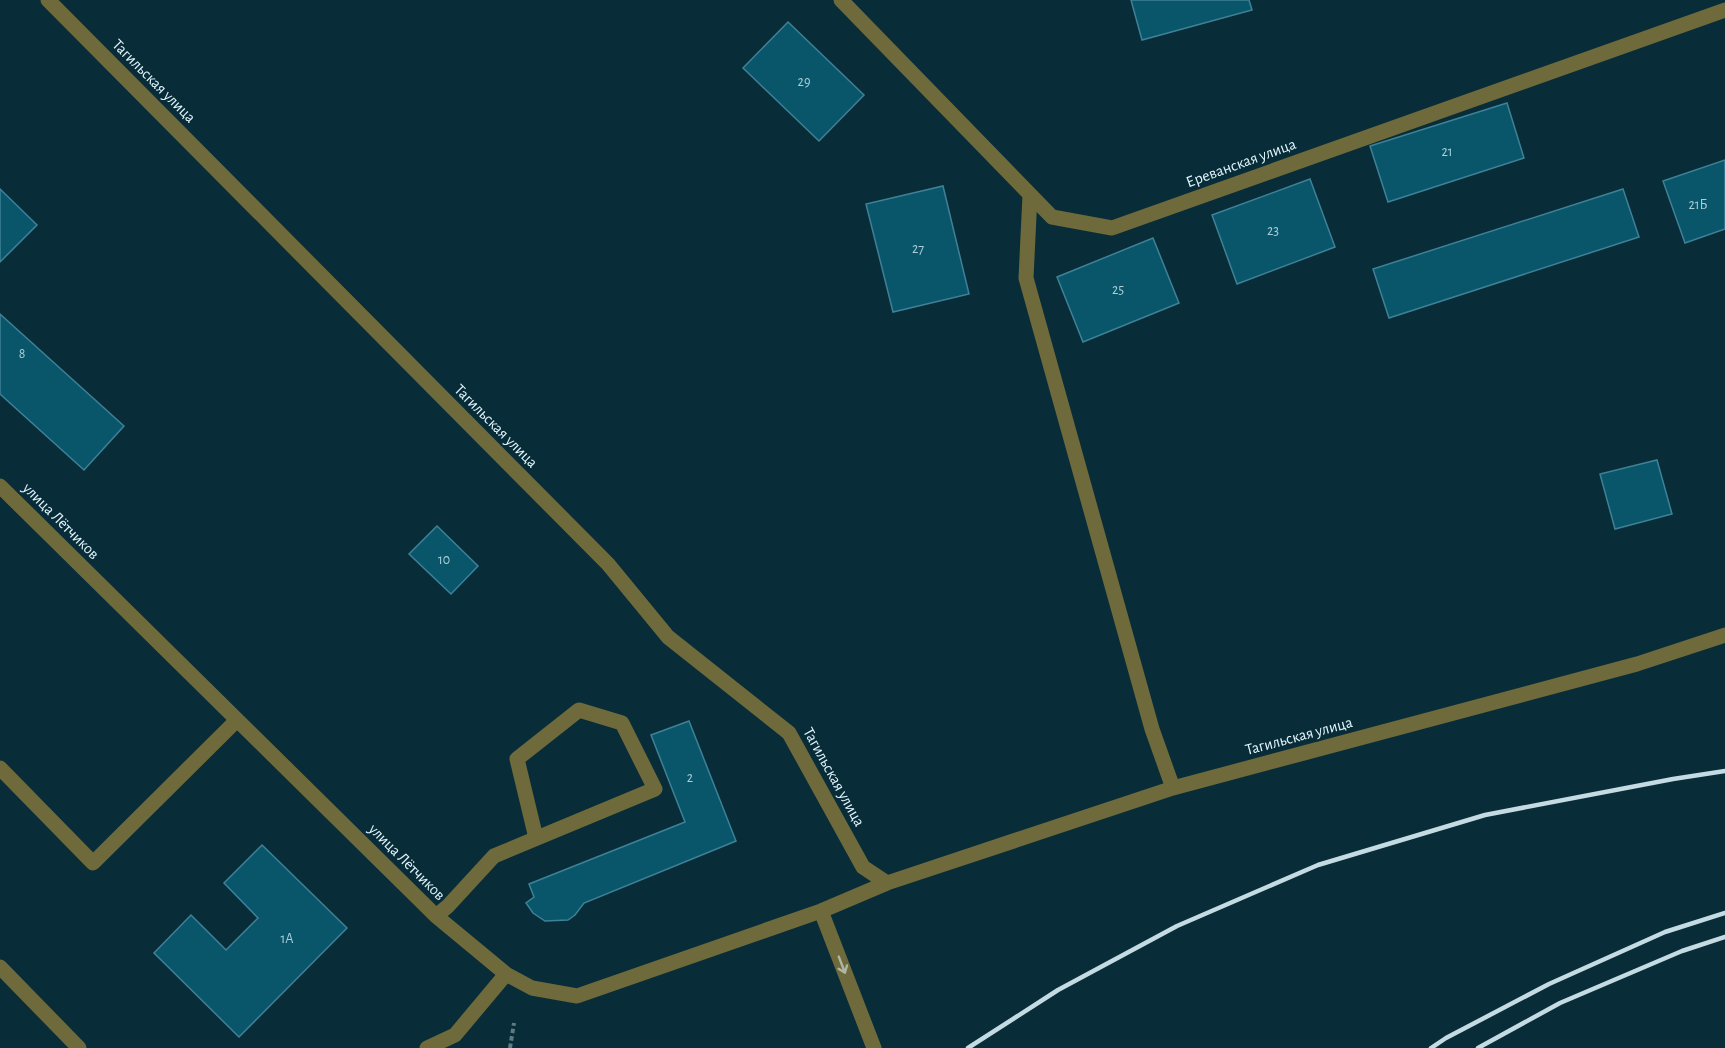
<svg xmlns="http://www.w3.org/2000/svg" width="1725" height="1048" font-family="'Alegreya Sans',sans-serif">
	<rect width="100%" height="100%" fill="#082d38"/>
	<path fill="#09566b" stroke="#3f8197" stroke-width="1.5" d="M 1131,0 L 1249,0 L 1252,10 L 1142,40 Z
		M 788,22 L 864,95 L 819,141 L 743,68 Z
		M 1507,103 L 1524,158 L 1388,202 L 1370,146 Z
		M 1725,160 L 1725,229 L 1685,243 L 1663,181 Z
		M 1310,179 L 1335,247 L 1237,284 L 1212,215 Z
		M 943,186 L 969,294 L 893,312 L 866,204 Z
		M 0,189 L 37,225 L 0,262 Z
		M 1623,189 L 1639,237 L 1389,318 L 1373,269 Z
		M 1153,238 L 1179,303 L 1083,342 L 1057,277 Z
		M 0,314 L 124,426 L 84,470 L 0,394 Z
		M 1657,460 L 1672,514 L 1615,529 L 1600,474 Z
		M 437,526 L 478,566 L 451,594 L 409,554 Z
		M 689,721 L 736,841 L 584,903 L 575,915 L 568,920 L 545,921 L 533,913 L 526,903 L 534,897 L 529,884 L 685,822 L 651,735 Z
		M 262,845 L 347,928 L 239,1037 L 154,953 L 191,915 L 226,950 L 258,918 L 224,883 Z"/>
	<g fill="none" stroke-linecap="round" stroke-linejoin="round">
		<path stroke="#5e7b85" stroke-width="4" stroke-dasharray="4.5 3" stroke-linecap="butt" d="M 510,1048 L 514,1023"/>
		<path stroke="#6f6a3b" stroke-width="15" d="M 48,0 L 608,564 L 668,637 L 789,733 L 863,867 L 887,883 L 1173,788 L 1637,664 L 1725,635
			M 841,0 L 1052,217 L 1112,228 L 1725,10
			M 1030,195 L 1026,278 L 1152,729 L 1173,788
			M 0,486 L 436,916 L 506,974 L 532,988 L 577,996 L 821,911 L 887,883
			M 0,768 L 93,863 L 237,720
			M 821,911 L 874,1048
			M 436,916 L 448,906 L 494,856 L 655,789 L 622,723 L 579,710 L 517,759 L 536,838
			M 0,967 L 79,1048
			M 427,1048 L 455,1035 L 506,974"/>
		<path stroke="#c5dbe3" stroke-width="4.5" d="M 968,1048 L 1058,990 L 1177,926 L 1318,865 L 1485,815 L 1673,779 L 1725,771
			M 1431,1048 L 1446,1038 L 1549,984 L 1665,932 L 1725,913
			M 1478,1048 L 1560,1003 L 1682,951 L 1725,937"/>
	</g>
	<defs><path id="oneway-shaft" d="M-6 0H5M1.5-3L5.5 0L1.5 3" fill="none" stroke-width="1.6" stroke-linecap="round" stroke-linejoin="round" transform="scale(1.5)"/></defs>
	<use stroke="#aeb6a6" href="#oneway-shaft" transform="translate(842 965) rotate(69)"/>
	<g text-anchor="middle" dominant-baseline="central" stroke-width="4.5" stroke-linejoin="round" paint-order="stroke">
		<g font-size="14" fill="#accdd8">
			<text x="804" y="82">29</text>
			<text x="1447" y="152">21</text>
			<text x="1698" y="205">21Б</text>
			<text x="1273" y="231">23</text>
			<text x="918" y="249">27</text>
			<text x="1118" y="290">25</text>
			<text x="22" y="354">8</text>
			<text x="444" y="560">10</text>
			<text x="690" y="778">2</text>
			<text x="287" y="939">1А</text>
		</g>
		<g font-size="16" fill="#e2f5fd" stroke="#082d38">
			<text transform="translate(154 81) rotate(45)">Тагильская улица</text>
			<text transform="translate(1241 163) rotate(-20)">Ереванская улица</text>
			<text transform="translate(496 426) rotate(45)">Тагильская улица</text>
			<text transform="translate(61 521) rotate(45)">улица Лётчиков</text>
			<text transform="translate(1299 736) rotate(-15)">Тагильская улица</text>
			<text transform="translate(834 777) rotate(61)">Тагильская улица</text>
			<text transform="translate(407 862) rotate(45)">улица Лётчиков</text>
		</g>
	</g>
</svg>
